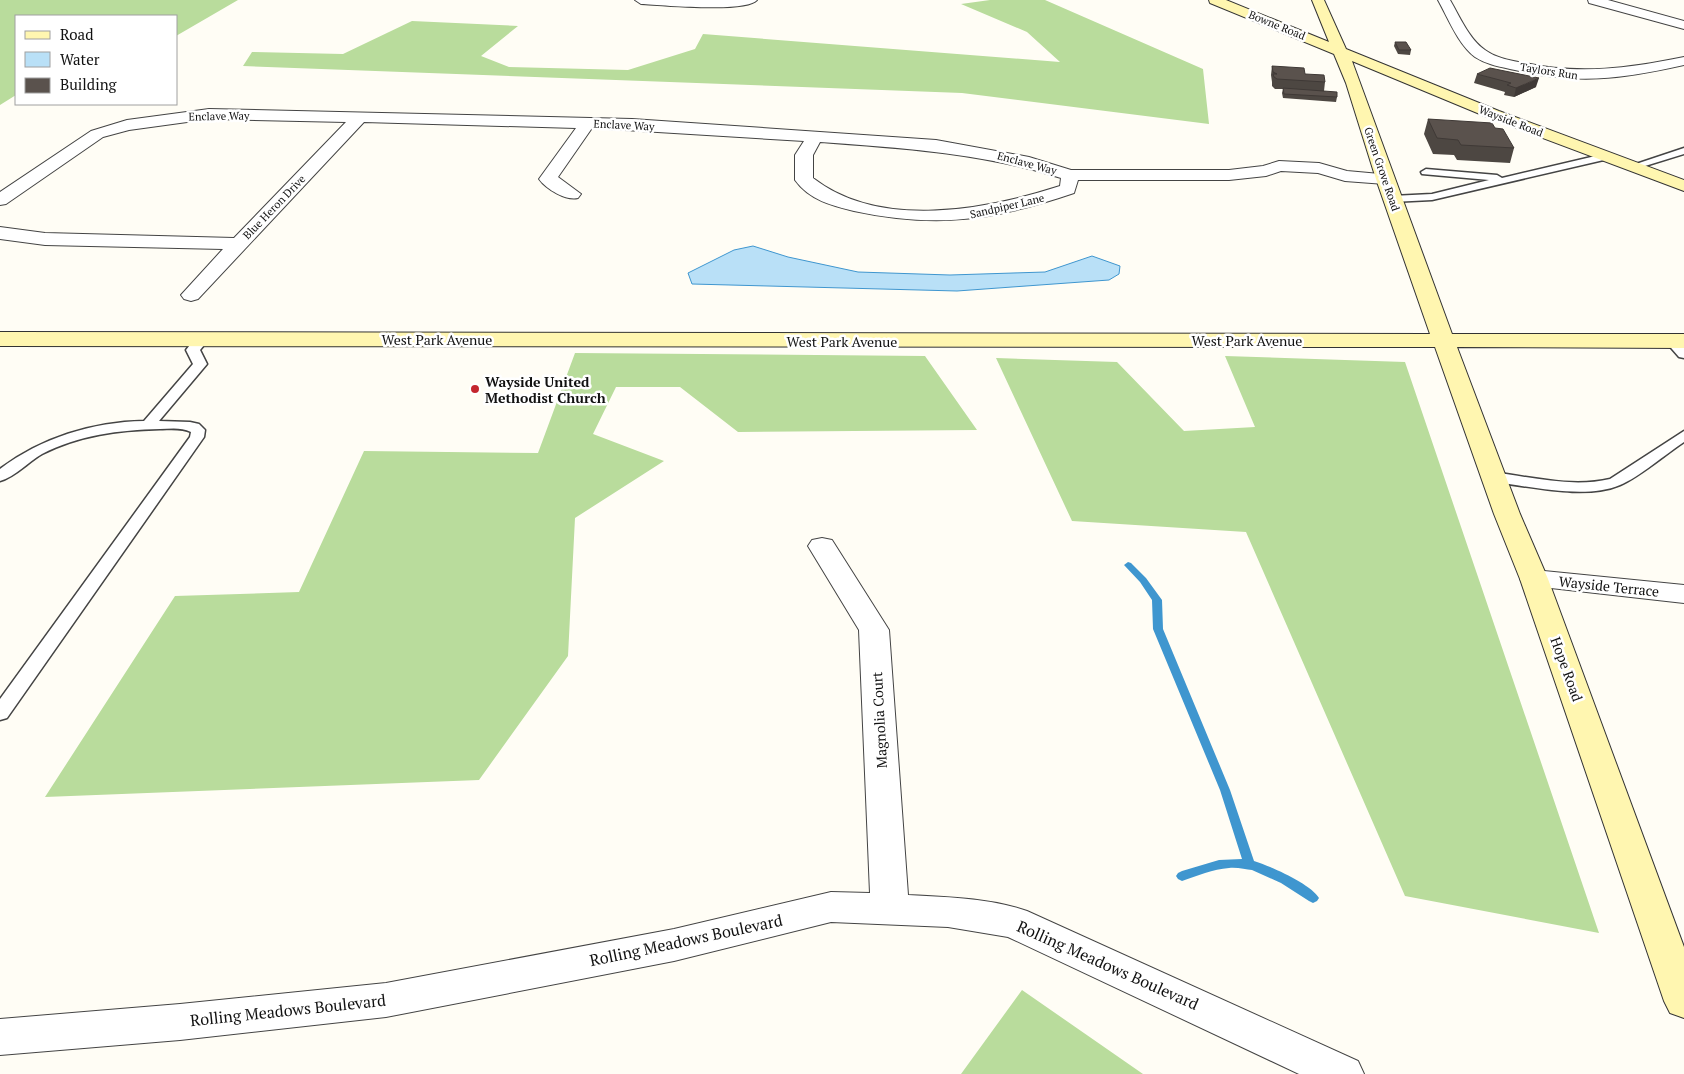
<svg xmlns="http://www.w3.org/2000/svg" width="1684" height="1074" font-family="'PT Serif',serif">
	<rect width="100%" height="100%" fill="#fffdf5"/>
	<path fill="#b9dc9c" d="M 0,0 L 238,0 L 176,36 L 176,16 L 16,16 L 16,95 L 0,105 Z
		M 990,0 L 1045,0 L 1203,69 L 1209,124 L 962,93 L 243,66 L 252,52 L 343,54 L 412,21 L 518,26 L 481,56 L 509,67 L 628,70 L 695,49 L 703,34 L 1060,62 L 1027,32 L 961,4 Z
		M 575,353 L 925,356 L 977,430 L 738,432 L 680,387 L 616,387 L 593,434 L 664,461 L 575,518 L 568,656 L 479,780 L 45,797 L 175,596 L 299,592 L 364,451 L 538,453 Z
		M 1225,356 L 1405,362 L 1599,933 L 1405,896 L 1246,532 L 1072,521 L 996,358 L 1117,362 L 1184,431 L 1255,427 Z
		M 1022,990 L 1143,1074 L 961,1074 Z"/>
	<path fill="#b9e0f7" stroke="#3f96cf" d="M 753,246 L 788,257 L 858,272 L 950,275 L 1045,272 L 1092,256 L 1120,266 L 1119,274 L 1109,280 L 957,291 L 692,284 L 688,273 L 734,250 Z"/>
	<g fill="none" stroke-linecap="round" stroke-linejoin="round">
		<path fill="#3f96cf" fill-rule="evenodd" d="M 1128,562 L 1131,563 L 1146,578 L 1162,600 L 1163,629 L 1230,790 L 1254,861 C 1270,866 1311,884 1319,898 L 1317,901 L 1313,903 L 1309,901 L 1281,883 L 1252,870 C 1246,870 1238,867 1229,868 C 1213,869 1197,876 1182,881 L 1178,879 L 1176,876 L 1178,873 L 1182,871 L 1219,860 L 1242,859 L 1220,790 L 1153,629 L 1152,600 L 1140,582 L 1124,565 Z"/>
		<defs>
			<path id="lane" d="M 1684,148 L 1684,154 L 1632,170 L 1627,167 Z
				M 1604,154 L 1608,155 L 1608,159 L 1432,200 L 1392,202 L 1387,199 L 1392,196 L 1432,194 L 1489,180 L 1422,174 L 1421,172 L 1426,169 L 1497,175 L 1502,178 Z
				M 202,335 L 209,339 L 200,350 L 207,364 L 159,421 L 190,422 L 199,424 L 205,430 L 204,437 L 7,718 L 0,720 L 0,699 L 190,437 L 191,432 C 181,427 170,429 160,429 C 119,430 79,435 42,454 C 28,462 15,477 0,481 L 0,469 C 41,438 92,422 144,421 L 193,364 L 186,350 L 197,336 Z
				M 1672,337 L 1677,338 L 1684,346 L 1684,358 L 1679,357 L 1665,341 Z
				M 1684,431 L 1684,442 C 1667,453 1638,478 1620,485 C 1585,500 1530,486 1493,482 L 1485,477 L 1493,472 C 1530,477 1572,488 1610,479 Z"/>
			<path id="street" d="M 635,0 L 757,0 C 746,13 661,5 641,4 Z
				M 1438,0 L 1450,0 C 1460,17 1469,39 1485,50 C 1496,58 1511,61 1525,63 C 1580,75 1630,68 1684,57 L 1684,65 C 1621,79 1578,85 1515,70 C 1502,67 1487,65 1475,57 C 1458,44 1448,18 1438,0 Z
				M 1588,0 L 1608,0 L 1684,21 L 1684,29 L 1589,3 Z
				M 209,109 L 632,119 L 936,140 L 1029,157 L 1071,170 L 1229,170 L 1263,166 L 1279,161 L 1319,163 L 1347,171 L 1391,175 L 1394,179 L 1391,183 L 1385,184 L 1345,181 L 1318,173 L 1281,171 L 1266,176 L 1229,180 L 1078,180 L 1074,193 C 995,220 938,229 854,211 C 833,206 809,200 795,180 L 795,155 L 804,141 L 592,128 L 558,177 L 581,194 L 578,198 C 566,201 546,189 539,179 L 576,128 L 364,122 L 198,299 L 191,301 L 184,299 L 181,295 L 223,249 L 45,245 L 0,239 L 0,227 L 45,233 L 234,238 L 346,122 L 209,119 L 129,130 L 103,137 L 6,204 L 0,205 L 0,192 L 91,131 L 127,120 ZM 820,142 C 902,148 982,153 1061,178 L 1060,186 C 985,210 880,230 813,178 L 813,155 Z
				M 822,538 L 832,540 L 889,630 L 908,895 C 947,897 990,898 1027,911 L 1358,1061 L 1364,1074 L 1299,1074 L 1008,937 L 948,927 L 831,922 L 674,961 L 386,1017 L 180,1040 L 0,1055 L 0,1019 L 180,1004 L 386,983 L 674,929 L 831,892 L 870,893 L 859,630 L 808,546 L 812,540 Z
				M 1534,570 L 1684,585 L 1684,603 L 1524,585 L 1520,579 L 1524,573 Z"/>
			<path id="secondary" d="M 1209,0 L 1226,0 L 1329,42 L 1312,0 L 1324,0 L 1346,49 L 1499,111 L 1684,180 L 1684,191 L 1487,117 L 1352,61 L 1452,334 L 1684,334 L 1684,348 L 1457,347 L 1520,514 L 1548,579 L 1684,947 L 1684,1018 L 1670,1013 L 1664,1001 L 1520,579 L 1494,514 L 1435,347 L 0,346 L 0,332 L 1430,334 L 1376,179 L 1346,83 L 1334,54 L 1210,3 Z"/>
		</defs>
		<use href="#lane" stroke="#444" stroke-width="3"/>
		<use href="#street" stroke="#444" stroke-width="2"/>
		<use href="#secondary" stroke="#333" stroke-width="2"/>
		<use href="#lane" fill="#fff" fill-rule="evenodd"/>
		<use href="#street" fill="#fff" fill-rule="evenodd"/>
		<use href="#secondary" fill="#fff6b0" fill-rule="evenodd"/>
	</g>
	<path fill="#4d4742" d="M 1395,42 L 1411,50 L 1410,55 L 1398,54 L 1394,46 Z
		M 1272,66 L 1305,74 L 1325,82 L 1324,91 L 1337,97 L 1336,102 L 1283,98 L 1282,93 L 1283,89 L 1275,89 L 1272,86 L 1272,82 L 1271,75 Z
		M 1477,74 L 1536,87 L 1514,97 L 1504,95 L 1505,92 L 1474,83 Z
		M 1428,119 L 1495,128 L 1514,148 L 1510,163 L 1457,160 L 1454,155 L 1433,154 L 1424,134 Z"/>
	<path fill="#3f3936" d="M 1539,78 L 1536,87 L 1514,97 L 1516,88 Z"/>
	<path fill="#5a524d" stroke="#3f3936" d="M 1395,42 L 1406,42 L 1411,50 L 1399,50 Z
		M 1272,66 L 1304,68 L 1305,74 L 1324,75 L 1325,82 L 1277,79 L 1274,77 L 1273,74 L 1277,74 L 1273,72 Z
		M 1490,68 L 1539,78 L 1516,88 L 1507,85 L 1511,83 L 1477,74 Z
		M 1283,88 L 1337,92 L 1337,97 L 1284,94 Z
		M 1428,119 L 1492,123 L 1495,128 L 1503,129 L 1514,148 L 1461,145 L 1458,140 L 1437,138 Z"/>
	<circle fill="#c4262e" stroke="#fff" stroke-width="2" cx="475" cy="389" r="5"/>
	<g text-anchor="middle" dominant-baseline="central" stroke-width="5" stroke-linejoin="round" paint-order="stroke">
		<g font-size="11" fill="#111" stroke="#fff">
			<text transform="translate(1277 25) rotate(22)">Bowne Road</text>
			<text transform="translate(1549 71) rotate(9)">Taylors Run</text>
			<text transform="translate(219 116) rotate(-1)">Enclave Way</text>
			<text transform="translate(1511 121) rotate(21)">Wayside Road</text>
			<text transform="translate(624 125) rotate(3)">Enclave Way</text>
			<text transform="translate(1027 163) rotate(15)">Enclave Way</text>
			<text transform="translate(1382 169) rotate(71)">Green Grove Road</text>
			<text transform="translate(1007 206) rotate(-13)">Sandpiper Lane</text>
			<text transform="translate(274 207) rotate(-46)">Blue Heron Drive</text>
		</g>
		<g font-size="14" fill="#111" stroke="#fff">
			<text x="437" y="339">West Park Avenue</text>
			<text x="1247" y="340">West Park Avenue</text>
			<text x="842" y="341">West Park Avenue</text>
			<text transform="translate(1609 586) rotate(6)">Wayside Terrace</text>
			<text transform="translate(1567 669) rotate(70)">Hope Road</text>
			<text transform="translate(879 720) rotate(-93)">Magnolia Court</text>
		</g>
		<g font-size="14" font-weight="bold" fill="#111" stroke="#fff" text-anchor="start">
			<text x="485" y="381">Wayside United<tspan x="485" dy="16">Methodist Church</tspan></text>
		</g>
		<g font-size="16" fill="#111" stroke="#fff">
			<text transform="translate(686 940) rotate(-12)">Rolling Meadows Boulevard</text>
			<text transform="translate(1108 965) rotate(24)">Rolling Meadows Boulevard</text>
			<text transform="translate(288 1010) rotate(-6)">Rolling Meadows Boulevard</text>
		</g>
	</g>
	<rect x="15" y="15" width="162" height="90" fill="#ffffff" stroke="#a0a0a0"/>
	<rect x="25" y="31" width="25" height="8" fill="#fff6b0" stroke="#a0a0a0"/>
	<text x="60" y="40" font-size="15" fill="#111111">Road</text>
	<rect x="25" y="52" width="25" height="15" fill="#b9e0f7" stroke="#a0a0a0"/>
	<text x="60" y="65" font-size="15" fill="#111111">Water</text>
	<rect x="25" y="78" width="25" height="15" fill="#5a524d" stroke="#a0a0a0"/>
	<text x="60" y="90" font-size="15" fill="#111111">Building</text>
</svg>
